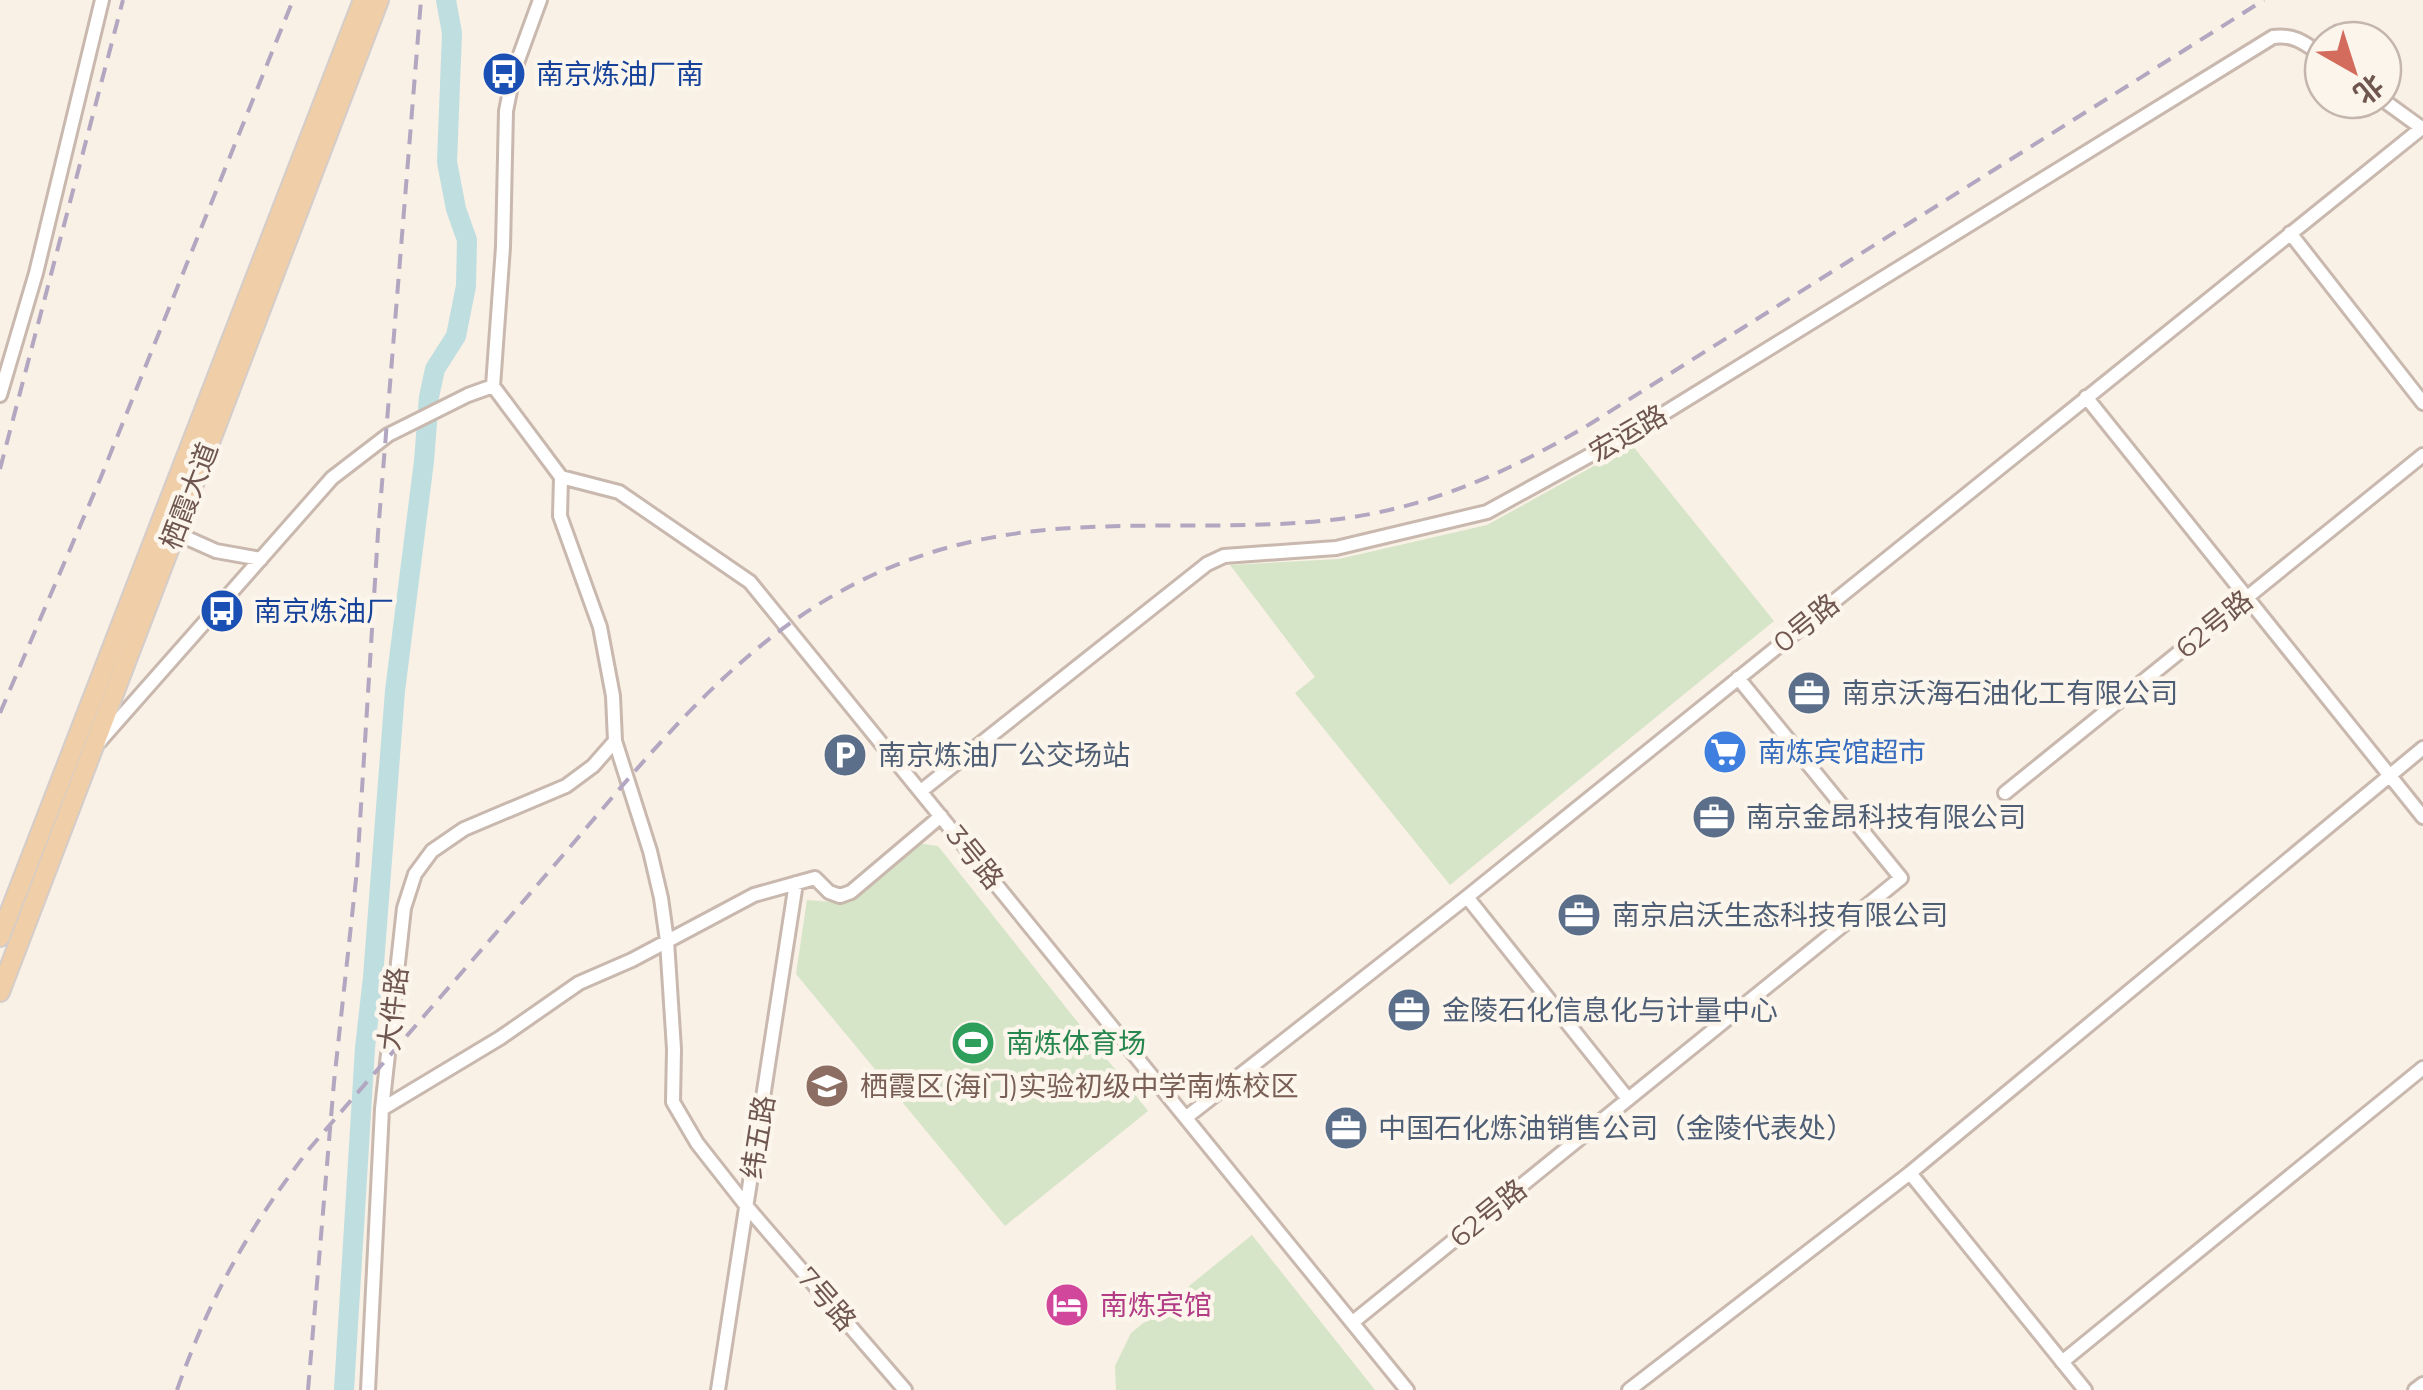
<svg xmlns="http://www.w3.org/2000/svg" width="2423" height="1390" font-family="Montserrat,'Noto Sans SC',sans-serif">
	<rect width="100%" height="100%" fill="#f9f0e6"/>
	<path fill="#d6e5c7" d="M 1632,445 L 1774,621 L 1450,885 L 1295,693 L 1315,677 L 1230,565 L 1339,559 L 1487,525 Z
		M 917,843 L 938,846 L 1148,1111 L 1005,1226 L 796,974 L 807,900 L 846,903 Z
		M 1252,1235 L 1375,1390 L 1116,1390 L 1115,1366 L 1131,1333 Z"/>
	<g fill="none" stroke-linecap="round" stroke-linejoin="round">
		<path stroke="#bedee0" stroke-width="20" d="M 344,1390 L 365,1048 L 373,977 L 395,691 L 424,461 L 429,397 L 435,369 L 456,336 L 466,286 L 467,240 L 456,209 L 447,162 L 452,33 L 446,0"/>
		<defs>
			<path id="minor" d="M 2383,100 L 2423,129
				M 2290,233 L 2423,403
				M 493,386 L 561,477 L 619,492 L 750,582 L 1407,1390
				M 493,386 L 503,247 L 506,111 L 514,71 L 540,0
				M 0,395 L 36,273 L 102,0
				M 2086,397 L 2423,817
				M 561,477 L 560,516 L 600,627 L 613,696 L 615,741 L 650,851 L 661,898 L 667,941 L 674,1049 L 673,1102 L 697,1143 L 748,1208 L 905,1390
				M 169,530 L 216,551 L 261,559
				M 99,742 L 332,478 L 388,435 L 468,395 L 493,386
				M 921,791 L 1207,564 L 1224,556 L 1336,548 L 1487,512 L 1645,425 L 2273,37 C 2295,34 2306,44 2323,56
				M 2005,793 L 2423,455
				M 1467,897 L 1628,1099
				M 382,1109 L 500,1038 L 579,983 L 632,960 L 754,895 L 815,878 L 829,892 L 840,896 L 851,892 L 941,816
				M 1188,1116 L 1467,897 L 2423,127
				M 1910,1173 L 2085,1390
				M 1353,1322 L 1901,878 L 1738,678
				M 2062,1362 L 2423,1068
				M 368,1390 L 382,1109 L 404,908 L 415,874 L 432,851 L 464,829 L 566,786 L 593,766 L 615,741
				M 718,1390 L 796,883
				M 1629,1390 L 1910,1173 L 2423,748
				M 2415,1390 L 2423,1384"/>
			<path id="major" d="M 0,937 L 363,0
				M 0,992 L 379,0"/>
		</defs>
		<use href="#minor" stroke="#c9b8ae" stroke-width="18"/>
		<use href="#major" stroke="#d4cdca" stroke-width="22"/>
		<use href="#minor" stroke="#fff" stroke-width="12"/>
		<use href="#major" stroke="#efcea8" stroke-width="18"/>
		<path stroke="#b2a6c1" stroke-width="4" stroke-dasharray="15 10" stroke-linecap="butt" d="M 0,469 L 123,0
			M 0,713 L 101,477 L 293,0
			M 177,1390 C 211,1294 249,1228 310,1148 C 388,1057 467,967 545,876 C 673,729 775,583 979,540 C 1092,516 1207,532 1321,521 C 1420,512 1506,474 1590,424 L 2264,0
			M 308,1390 L 334,1082 L 357,870 L 378,533 L 421,0"/>
	</g>
	<defs>
		<symbol id="bus-disc" viewBox="-11 -11 22 22"><circle r="9.5" fill="#1a4fb4" stroke="#fcf5ec"/><path d="M-5-6H5V4H4V6H2V4H-2V6H-4V4H-5ZM-3.5-4V0h7V-4ZM-3.5 1.2v1.5H-2V1.2ZM2 1.2v1.5H3.5V1.2Z" fill="#fff"/></symbol>
		<symbol id="office-disc" viewBox="-11 -11 22 22"><circle r="9.5" fill="#5c6f8a" stroke="#fcf5ec"/><path d="M-6-3h4V-5.5h4V-3h4V5H-6ZM-1-4.5V-3h2v-1.5ZM-6 0V1H6V0Z" fill="#fff"/></symbol>
		<symbol id="supermarket-disc" viewBox="-11 -11 22 22"><circle r="9.5" fill="#3f7fe0" stroke="#fcf5ec"/><path d="M-6-5.5h2.5l.6 2H6L4.5 2H-2.5L-4.4-4H-6ZM-1.5 3.2a1.3 1.3 0 1 0 .1 0ZM3 3.2a1.3 1.3 0 1 0 .1 0Z" fill="#fff"/></symbol>
		<symbol id="parking-disc" viewBox="-11 -11 22 22"><circle r="9.5" fill="#5c6f8a" stroke="#fcf5ec"/><path d="M-3.5-5.5H1a3.5 3.5 0 0 1 0 7H-1V5.5H-3.5ZM-1-3.4V-.6H.8a1.4 1.4 0 0 0 0-2.8Z" fill="#fff"/></symbol>
		<symbol id="stadium-disc" viewBox="-11 -11 22 22"><circle r="9.5" fill="#2e9e5b" stroke="#fcf5ec"/><path d="M0-5a6.5 5 0 1 0 0 10a6.5 5 0 1 0 0-10ZM-3.5-1.8h7v3.6h-7Z" fill="#fff"/></symbol>
		<symbol id="school-disc" viewBox="-11 -11 22 22"><circle r="9.5" fill="#8d6e63" stroke="#fcf5ec"/><path d="M0-5L7-2L0 1L-7-2ZM-4 1L0 2.5L4 1V4Q0 6-4 4Z" fill="#fff"/></symbol>
		<symbol id="hotel-disc" viewBox="-11 -11 22 22"><circle r="9.5" fill="#d1479c" stroke="#fcf5ec"/><path d="M-6-4.5h1.5V1H6V5H4.5V3h-9V5H-6ZM-4 0a1.8 1.8 0 1 1 3.6 0ZM.5 0V-2.5h3Q6-2.5 6 0Z" fill="#fff"/></symbol>
	</defs>
	<g fill-rule="evenodd">
		<use href="#bus-disc" x="479" y="49" width="50" height="50"/>
		<use href="#bus-disc" x="197" y="586" width="50" height="50"/>
		<use href="#office-disc" x="1784" y="668" width="50" height="50"/>
		<use href="#supermarket-disc" x="1700" y="727" width="50" height="50"/>
		<use href="#parking-disc" x="820" y="730" width="50" height="50"/>
		<use href="#office-disc" x="1689" y="792" width="50" height="50"/>
		<use href="#office-disc" x="1554" y="890" width="50" height="50"/>
		<use href="#office-disc" x="1384" y="985" width="50" height="50"/>
		<use href="#stadium-disc" x="948" y="1018" width="50" height="50"/>
		<use href="#school-disc" x="802" y="1061" width="50" height="50"/>
		<use href="#office-disc" x="1321" y="1103" width="50" height="50"/>
		<use href="#hotel-disc" x="1042" y="1280" width="50" height="50"/>
	</g>
	<g text-anchor="middle" dominant-baseline="central" stroke-width="9" stroke-linejoin="round" paint-order="stroke">
		<g font-size="28" fill="#164399" stroke="#fcf5ec" text-anchor="start">
			<text x="536" y="74">南京炼油厂南</text>
			<text x="254" y="611">南京炼油厂</text>
		</g>
		<g font-size="28" fill="#6f574f" stroke="#fcf5ec">
			<text transform="translate(1628 433) rotate(-30)">宏运路</text>
			<text transform="translate(189 496) rotate(-69)">栖霞大道</text>
			<text transform="translate(1806 623) rotate(-39)">0号路</text>
			<text transform="translate(2214 624) rotate(-39)">62号路</text>
			<text transform="translate(975 857) rotate(51)">3号路</text>
			<text transform="translate(393 1009) rotate(-84)">大件路</text>
			<text transform="translate(758 1137) rotate(-81)">纬五路</text>
			<text transform="translate(1488 1213) rotate(-39)">62号路</text>
			<text transform="translate(827 1299) rotate(49)">7号路</text>
		</g>
		<g font-size="28" fill="#4e5e75" stroke="#fcf5ec" text-anchor="start">
			<text x="1842" y="693">南京沃海石油化工有限公司</text>
			<text x="878" y="755">南京炼油厂公交场站</text>
			<text x="1746" y="817">南京金昂科技有限公司</text>
			<text x="1612" y="915">南京启沃生态科技有限公司</text>
			<text x="1442" y="1010">金陵石化信息化与计量中心</text>
			<text x="1378" y="1128">中国石化炼油销售公司（金陵代表处）</text>
		</g>
		<g font-size="28" fill="#366cbe" stroke="#fcf5ec" text-anchor="start">
			<text x="1758" y="752">南炼宾馆超市</text>
		</g>
		<g font-size="28" fill="#27864d" stroke="#fcf5ec" text-anchor="start">
			<text x="1006" y="1043">南炼体育场</text>
		</g>
		<g font-size="28" fill="#785e54" stroke="#fcf5ec" text-anchor="start">
			<text x="860" y="1086">栖霞区(海门)实验初级中学南炼校区</text>
		</g>
		<g font-size="28" fill="#b23c85" stroke="#fcf5ec" text-anchor="start">
			<text x="1100" y="1305">南炼宾馆</text>
		</g>
	</g>
	<g transform="translate(2353 70) rotate(141)"><circle r="48" fill="#fcf5ec" stroke="#c4b6ad" stroke-width="2.5"/>
	<path d="M0-8L18 38L0 25L-18 38Z" fill="#d36c5c"/>
	<text y="-15" font-size="28" font-weight="bold" text-anchor="middle" fill="#6f574f">北</text>
	</g>
</svg>
